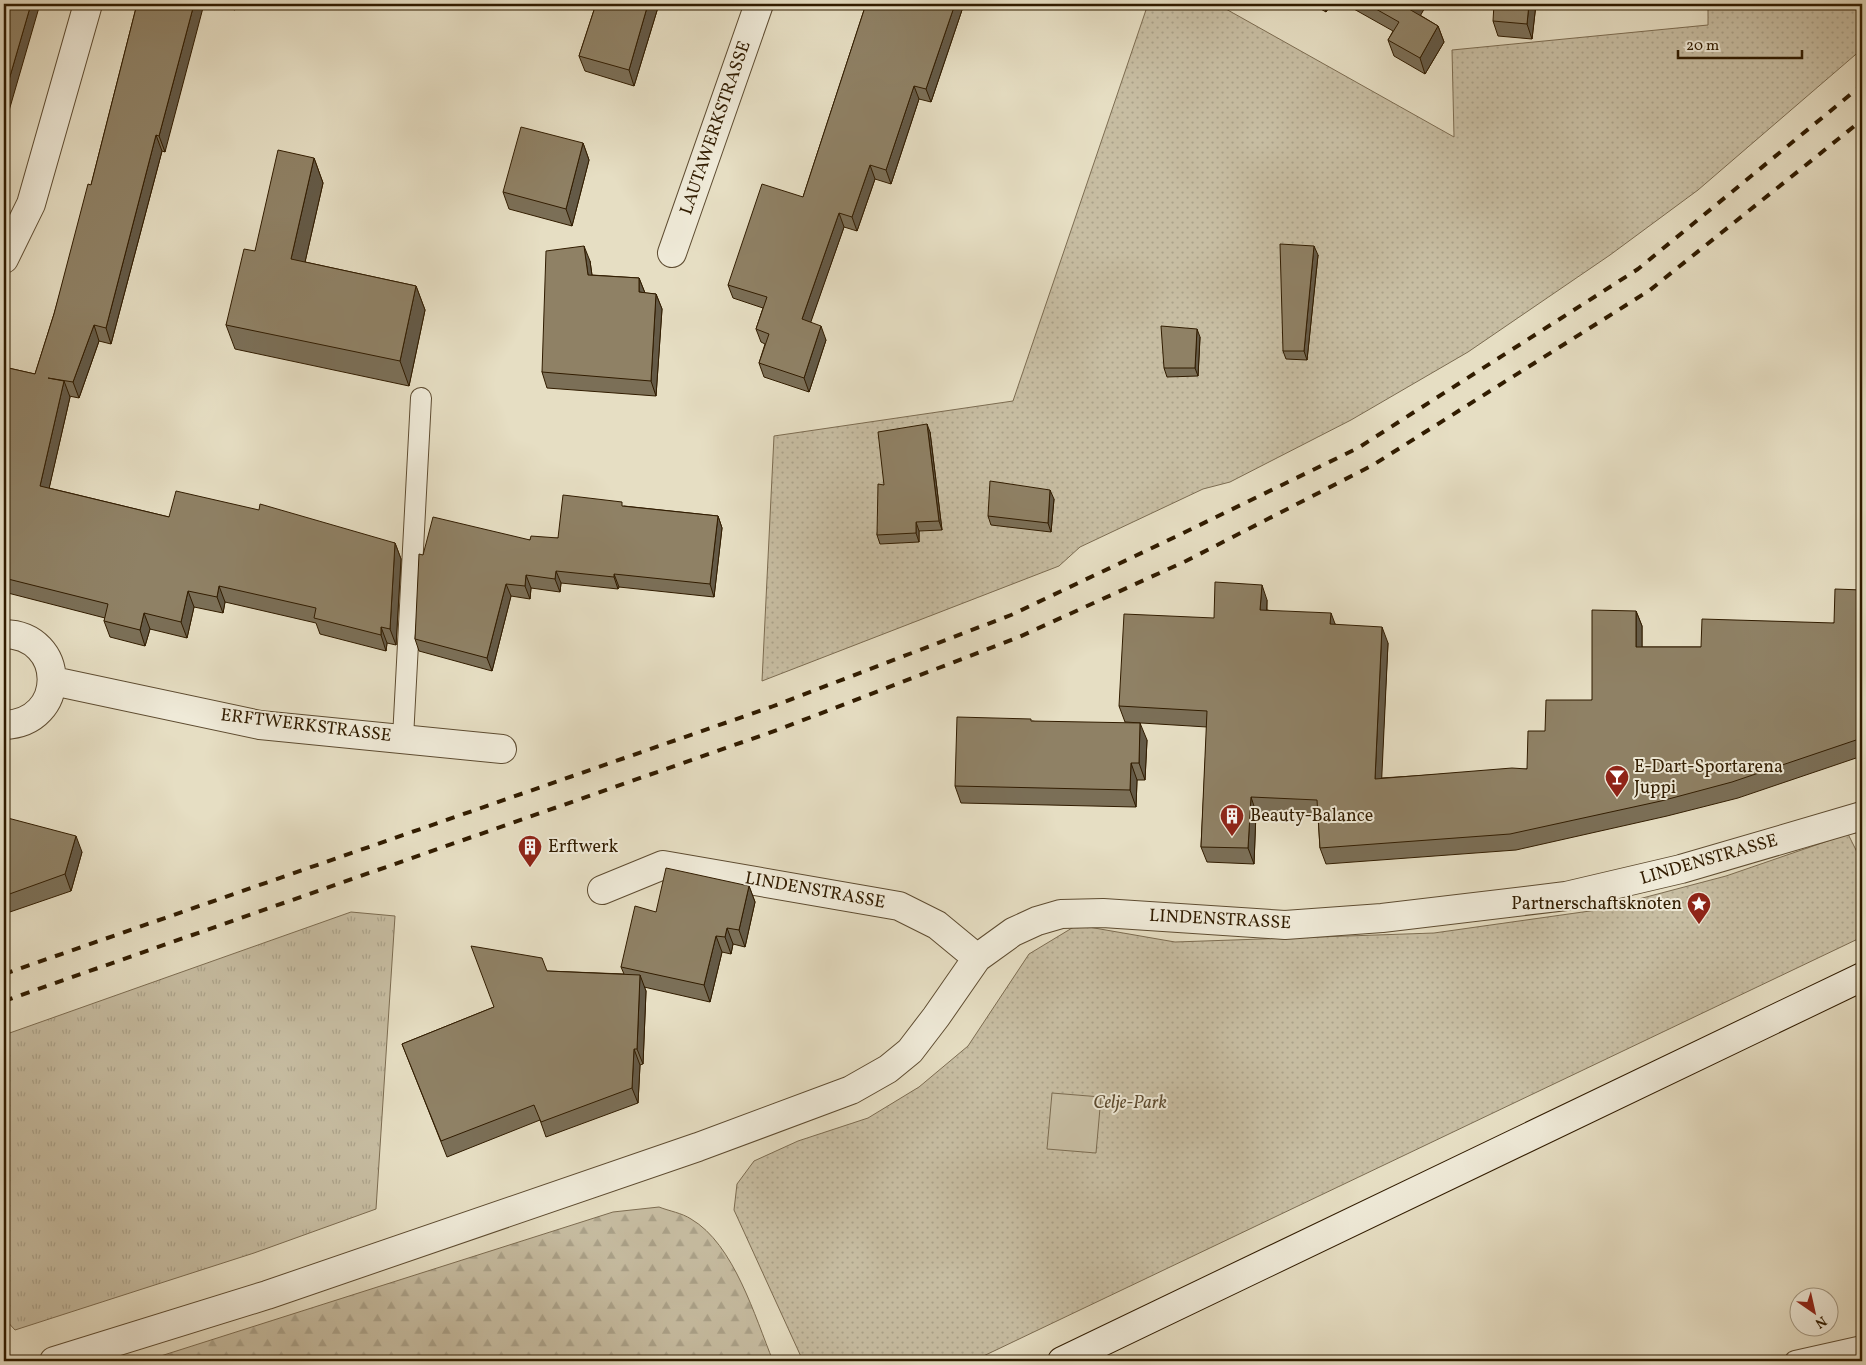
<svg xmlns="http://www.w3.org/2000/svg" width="1866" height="1365" font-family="Vollkorn,serif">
	<defs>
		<pattern id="grass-tufts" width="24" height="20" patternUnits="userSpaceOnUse" patternTransform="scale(1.25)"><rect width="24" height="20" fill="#c7bda2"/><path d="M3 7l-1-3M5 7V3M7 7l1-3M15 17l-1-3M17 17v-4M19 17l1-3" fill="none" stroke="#aba28a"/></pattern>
		<pattern id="forest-firs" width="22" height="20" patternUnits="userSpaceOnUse" patternTransform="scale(1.25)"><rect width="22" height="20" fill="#c7bda2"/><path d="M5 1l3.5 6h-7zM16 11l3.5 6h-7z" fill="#aba28a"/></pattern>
		<pattern id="park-dots" width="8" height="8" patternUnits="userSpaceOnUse" patternTransform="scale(1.25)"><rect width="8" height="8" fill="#c7bda2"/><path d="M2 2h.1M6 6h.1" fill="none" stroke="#aba28a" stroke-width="1.8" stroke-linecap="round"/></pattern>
	</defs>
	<rect width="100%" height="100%" fill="#e6dec3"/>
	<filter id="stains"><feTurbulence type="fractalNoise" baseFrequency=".004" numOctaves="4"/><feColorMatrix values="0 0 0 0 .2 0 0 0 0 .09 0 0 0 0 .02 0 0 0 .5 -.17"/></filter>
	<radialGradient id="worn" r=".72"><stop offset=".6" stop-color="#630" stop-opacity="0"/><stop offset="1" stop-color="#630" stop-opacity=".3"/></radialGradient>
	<path fill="url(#grass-tufts)" stroke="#7c6c51" d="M 351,912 L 395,916 L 376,1209 L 254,1253 L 15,1330 L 4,1318 L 4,1035 Z"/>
	<path fill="url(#forest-firs)" stroke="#7c6c51" d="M 659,1207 C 669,1211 682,1213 691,1219 C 734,1244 755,1317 773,1361 L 145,1361 L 613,1212 Z"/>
	<path fill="url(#park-dots)" stroke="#7c6c51" d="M 1148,4 L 1217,4 L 1454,137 L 1452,50 L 1708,25 L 1708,4 L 1862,4 L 1862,49 L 1698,190 L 1610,255 L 1468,352 L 1351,420 L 1230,482 L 1203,489 L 1080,547 L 1059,566 L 762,681 L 774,436 L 1013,401 Z
		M 1848,834 L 1862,862 L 1862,937 L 973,1361 L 803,1361 L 734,1210 L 737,1184 L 754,1161 L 798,1141 L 868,1118 L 919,1087 L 968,1046 L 1029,954 L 1077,925 L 1175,942 L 1434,933 L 1597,910 L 1726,876 Z"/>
	<path fill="#c7bda2" stroke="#7c6c51" d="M 1052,1093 L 1101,1097 L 1096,1153 L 1047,1149 Z"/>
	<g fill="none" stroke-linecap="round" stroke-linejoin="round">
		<defs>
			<path id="service" d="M 403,738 L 421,398
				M 1795,1361 L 1862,1346"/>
			<path id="minor" d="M 672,253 L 759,4
				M 4,259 L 31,204 L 88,4
				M 4,634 C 67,635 68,723 4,725
				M 53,681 L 260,725 L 502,749
				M 602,890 L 663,865 L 899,906 L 937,925 L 977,958 L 1013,932 L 1037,921 L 1061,914 L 1103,913 L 1285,925 L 1382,918 L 1566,896 L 1681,869 L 1862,816
				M 54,1361 L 267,1295 L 698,1147 L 851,1090 L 888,1069 L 910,1051 L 936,1017 L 977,958"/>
			<path id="secondary" d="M 1062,1361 L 1862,977"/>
		</defs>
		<use href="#service" stroke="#5e4c31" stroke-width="22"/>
		<use href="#minor" stroke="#5e4c31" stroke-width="30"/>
		<use href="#secondary" stroke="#311c00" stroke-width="30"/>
		<use href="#service" stroke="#efead8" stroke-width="20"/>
		<use href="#minor" stroke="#efead8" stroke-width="28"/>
		<use href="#secondary" stroke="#efead8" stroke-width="28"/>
		<path stroke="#311c00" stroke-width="4" stroke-dasharray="9 9" stroke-linecap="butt" d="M 4,974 L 771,707 L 1011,615 L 1175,537 L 1358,448 L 1638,269 L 1862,85
			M 4,1001 L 780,729 L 1019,637 L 1186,561 L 1373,465 L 1650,290 L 1862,120"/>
	</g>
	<path fill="#7b6f57" stroke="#311c00" d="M 137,4 L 165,152 L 162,151 L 111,344 L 99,341 L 79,398 L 69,396 L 70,397 L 49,488 L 169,517 L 395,543 L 401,559 L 396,645 L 387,643 L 386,651 L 320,634 L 316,623 L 225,602 L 223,613 L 194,607 L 187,638 L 150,629 L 145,646 L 110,637 L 104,621 L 105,618 L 4,592 L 4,367 L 35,374 L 54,314 L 91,185 Z
		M 216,4 L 237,4 L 235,10 Z
		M 596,4 L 659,4 L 634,86 L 585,71 L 579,56 Z
		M 866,4 L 964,4 L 931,102 L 919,99 L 891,184 L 875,179 L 857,231 L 844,227 L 810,323 L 826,340 L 809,392 L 764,377 L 759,363 L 765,344 L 761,342 L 756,329 L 763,308 L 733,298 L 728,285 L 803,197 Z
		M 1312,4 L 1331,4 L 1326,12 Z
		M 1345,4 L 1427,4 L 1420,15 L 1438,26 L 1444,42 L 1425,74 L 1394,56 L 1388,40 L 1393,31 Z
		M 1536,4 L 1532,39 L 1498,36 L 1493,21 Z
		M 583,143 L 589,160 L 572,226 L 509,209 L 503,192 Z
		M 314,158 L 323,183 L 305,262 L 416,286 L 425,310 L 409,386 L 235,349 L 226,325 L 255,251 Z
		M 1318,255 L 1307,360 L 1286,359 L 1283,351 Z
		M 590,261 L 592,275 L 639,278 L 645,293 L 656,294 L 662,309 L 656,396 L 547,388 L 542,372 Z
		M 1200,337 L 1198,376 L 1167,377 L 1164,368 Z
		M 930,432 L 942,530 L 919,531 L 919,542 L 880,544 L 877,535 L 884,485 Z
		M 1054,499 L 1051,532 L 991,525 L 988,516 Z
		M 624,506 L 718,516 L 722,528 L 714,597 L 619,587 L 618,589 L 561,583 L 560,592 L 531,588 L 530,599 L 511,596 L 492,671 L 419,651 L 415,639 L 423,555 L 530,540 L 558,538 Z
		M 1862,590 L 1862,756 L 1738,798 L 1667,816 L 1516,850 L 1326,864 L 1320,848 L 1318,816 L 1256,812 L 1254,864 L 1207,862 L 1201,847 L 1207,727 L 1125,722 L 1119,706 L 1214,618 L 1267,600 L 1267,610 L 1335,624 L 1388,643 L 1381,778 L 1527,769 L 1545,731 L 1592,700 L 1636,611 L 1642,626 L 1642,647 L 1701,647 L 1834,623 Z
		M 1032,721 L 1147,740 L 1145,780 L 1137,780 L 1136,807 L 961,803 L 955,786 Z
		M 4,817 L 82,852 L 71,891 L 4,914 Z
		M 749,886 L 755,902 L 745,947 L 733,944 L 731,954 L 722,952 L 710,1002 L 644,987 L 646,991 L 643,1064 L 640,1065 L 638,1103 L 546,1137 L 540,1120 L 447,1157 L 402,1044 L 494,1007 L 547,971 L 624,974 L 621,967 L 656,912 Z"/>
	<path fill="#645a47" stroke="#311c00" d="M 31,4 L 40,4 L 4,128 L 4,97 Z
		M 194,4 L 204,4 L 165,152 L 159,136 Z
		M 233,4 L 237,4 L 235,10 Z
		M 648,4 L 659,4 L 634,86 L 629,70 Z
		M 955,4 L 964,4 L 931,102 L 926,89 Z
		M 1324,4 L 1331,4 L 1326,12 Z
		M 1412,4 L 1427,4 L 1415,25 L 1409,9 Z
		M 1529,4 L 1536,4 L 1532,39 L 1527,24 Z
		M 1438,26 L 1444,42 L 1425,74 L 1420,58 Z
		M 914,86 L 919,99 L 891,184 L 886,170 Z
		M 156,135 L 162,151 L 111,344 L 106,328 Z
		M 583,143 L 589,160 L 572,226 L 566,209 Z
		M 314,158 L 323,183 L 300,284 L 291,259 Z
		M 870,165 L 875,179 L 857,231 L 852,217 Z
		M 839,213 L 844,227 L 807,333 L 802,319 Z
		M 584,246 L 590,261 L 594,290 L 588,275 Z
		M 1314,246 L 1318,255 L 1307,360 L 1304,351 Z
		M 639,278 L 645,293 L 639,292 Z
		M 416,286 L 425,310 L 409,386 L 400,361 Z
		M 656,294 L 662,309 L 656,396 L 651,381 Z
		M 94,325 L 99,341 L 79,398 L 73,382 Z
		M 821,326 L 826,340 L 809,392 L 804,378 Z
		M 1197,329 L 1200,337 L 1198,376 L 1195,368 Z
		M 64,381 L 70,397 L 46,502 L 40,486 Z
		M 927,424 L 930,432 L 942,530 L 939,521 Z
		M 1050,490 L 1054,499 L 1051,532 L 1048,523 Z
		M 718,516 L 722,528 L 714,597 L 710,584 Z
		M 916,522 L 919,531 L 919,542 L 916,533 Z
		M 395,543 L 401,559 L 396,645 L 390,629 Z
		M 556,571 L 561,583 L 560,592 L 555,579 Z
		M 614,574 L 619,587 L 618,589 L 614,577 Z
		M 526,575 L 531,588 L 530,599 L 525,586 Z
		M 506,584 L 511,596 L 492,671 L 487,658 Z
		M 1262,585 L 1267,600 L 1266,625 L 1260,610 Z
		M 219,586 L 225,602 L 223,613 L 217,597 Z
		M 188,591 L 194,607 L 187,638 L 181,622 Z
		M 1636,611 L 1642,626 L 1642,663 L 1636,647 Z
		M 144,613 L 150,629 L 145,646 L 140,630 Z
		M 1331,613 L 1337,629 L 1330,624 Z
		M 381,627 L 387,643 L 386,651 L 381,635 Z
		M 1382,627 L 1388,643 L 1381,794 L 1375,779 Z
		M 1140,723 L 1147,740 L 1145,780 L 1139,763 Z
		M 1131,763 L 1137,780 L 1136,807 L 1130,790 Z
		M 1251,797 L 1256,812 L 1254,864 L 1248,848 Z
		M 76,836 L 82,852 L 71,891 L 65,874 Z
		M 749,886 L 755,902 L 745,947 L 739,930 Z
		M 727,928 L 733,944 L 731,954 L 725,937 Z
		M 716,936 L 722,952 L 710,1002 L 704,985 Z
		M 640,975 L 646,991 L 643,1064 L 637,1049 Z
		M 634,1049 L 640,1065 L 638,1103 L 632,1088 Z"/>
	<path fill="#8f8165" stroke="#311c00" d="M 4,4 L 31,4 L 4,97 Z
		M 137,4 L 194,4 L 159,136 L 156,135 L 106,328 L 94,325 L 73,382 L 48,378 L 64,381 L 40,486 L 169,517 L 176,491 L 259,510 L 260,504 L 395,543 L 390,629 L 381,627 L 381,635 L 314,618 L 316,608 L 219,586 L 217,597 L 188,591 L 181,622 L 144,613 L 140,630 L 104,621 L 108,604 L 4,578 L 4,367 L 35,374 L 54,314 L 88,184 L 91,185 Z
		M 596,4 L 648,4 L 629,70 L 579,56 Z
		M 866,4 L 955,4 L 926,89 L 914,86 L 886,170 L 870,165 L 852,217 L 839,213 L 802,319 L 821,326 L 804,378 L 759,363 L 769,334 L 756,329 L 767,297 L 728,285 L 762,184 L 803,197 Z
		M 1367,4 L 1412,4 L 1409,9 L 1438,26 L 1420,58 L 1388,40 L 1399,22 Z
		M 1494,4 L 1529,4 L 1527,24 L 1493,21 Z
		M 521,127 L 583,143 L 566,209 L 503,192 Z
		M 278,150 L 314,158 L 291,259 L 416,286 L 400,361 L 226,325 L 244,249 L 255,251 Z
		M 1280,244 L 1314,246 L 1304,351 L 1283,351 Z
		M 584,246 L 588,275 L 639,278 L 639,292 L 656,294 L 651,381 L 542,372 L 546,251 Z
		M 1161,326 L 1197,329 L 1195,368 L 1164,368 Z
		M 927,424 L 939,521 L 916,522 L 916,533 L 877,535 L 878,484 L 884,485 L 878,432 Z
		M 990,481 L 1050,490 L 1048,523 L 988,516 Z
		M 563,495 L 622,502 L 622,506 L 718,516 L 710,584 L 614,574 L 614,577 L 556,571 L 555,579 L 526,575 L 525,586 L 506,584 L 487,658 L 415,639 L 419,554 L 423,555 L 433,517 L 530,540 L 531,536 L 558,538 Z
		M 1215,582 L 1262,585 L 1260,610 L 1331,613 L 1330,624 L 1382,627 L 1375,779 L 1512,768 L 1527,769 L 1528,731 L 1545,731 L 1546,700 L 1592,700 L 1592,610 L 1636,611 L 1636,647 L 1701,647 L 1702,619 L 1834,623 L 1835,589 L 1862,590 L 1862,738 L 1732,782 L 1661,801 L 1510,834 L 1320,848 L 1317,800 L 1251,797 L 1248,848 L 1201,847 L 1207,711 L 1119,706 L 1124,614 L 1214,618 Z
		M 957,717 L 1031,719 L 1031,721 L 1140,723 L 1139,763 L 1131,763 L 1130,790 L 955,786 Z
		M 4,817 L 76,836 L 65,874 L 4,896 Z
		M 666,868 L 749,886 L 739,930 L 727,928 L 725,937 L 716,936 L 704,985 L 621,967 L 635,906 L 656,912 Z
		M 471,946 L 542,958 L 547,971 L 640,975 L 637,1049 L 634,1049 L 632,1088 L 541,1122 L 534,1105 L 441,1141 L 402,1044 L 494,1007 Z"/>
	<defs>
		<symbol id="bar-pin" viewBox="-11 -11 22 30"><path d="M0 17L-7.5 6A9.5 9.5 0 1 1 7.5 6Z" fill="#8f2418" stroke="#efead8"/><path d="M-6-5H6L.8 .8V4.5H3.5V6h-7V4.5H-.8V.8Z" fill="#fff"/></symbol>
		<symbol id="building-pin" viewBox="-11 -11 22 30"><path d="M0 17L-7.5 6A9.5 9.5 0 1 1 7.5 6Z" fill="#8f2418" stroke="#efead8"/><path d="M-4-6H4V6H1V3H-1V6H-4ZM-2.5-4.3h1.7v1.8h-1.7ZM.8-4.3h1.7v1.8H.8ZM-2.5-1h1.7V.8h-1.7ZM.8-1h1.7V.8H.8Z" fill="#fff"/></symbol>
		<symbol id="sight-pin" viewBox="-11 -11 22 30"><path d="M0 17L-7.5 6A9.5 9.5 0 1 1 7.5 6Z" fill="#8f2418" stroke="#efead8"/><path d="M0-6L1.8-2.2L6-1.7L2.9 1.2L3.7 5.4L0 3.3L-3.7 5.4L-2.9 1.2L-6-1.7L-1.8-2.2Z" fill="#fff"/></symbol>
	</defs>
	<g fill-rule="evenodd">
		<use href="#bar-pin" x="1603" y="763" width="28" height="38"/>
		<use href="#building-pin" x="1218" y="802" width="28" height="38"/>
		<use href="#building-pin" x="516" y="833" width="28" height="38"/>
		<use href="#sight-pin" x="1685" y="890" width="28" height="38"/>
	</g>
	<g text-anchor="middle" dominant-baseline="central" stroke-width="4" stroke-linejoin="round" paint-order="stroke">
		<g font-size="18" fill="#311c00" stroke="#efead8">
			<text transform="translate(716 128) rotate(-71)">LAUTAWERKSTRASSE</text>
			<text transform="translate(306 726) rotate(7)">ERFTWERKSTRASSE</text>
			<text transform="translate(1709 860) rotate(-16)">LINDENSTRASSE</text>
			<text transform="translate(815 891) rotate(10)">LINDENSTRASSE</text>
			<text transform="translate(1220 920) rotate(3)">LINDENSTRASSE</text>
		</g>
		<g font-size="18" fill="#311c00" stroke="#efead8" text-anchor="start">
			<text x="1634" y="767">E-Dart-Sportarena<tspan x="1634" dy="21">Juppi</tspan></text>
			<text x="1250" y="816">Beauty-Balance</text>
			<text x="548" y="847">Erftwerk</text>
			<text x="1682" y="904" text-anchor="end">Partnerschaftsknoten</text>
		</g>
		<g font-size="18" font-style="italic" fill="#5e4c31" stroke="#efead8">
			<text x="1130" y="1103">Celje-Park</text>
		</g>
	</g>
	<rect width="1866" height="1365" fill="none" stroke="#e6dec3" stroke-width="20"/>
	<rect x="5" y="5" width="1856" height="1355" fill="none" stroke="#311c00" stroke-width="2.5"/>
	<rect x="10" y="10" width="1846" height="1345" fill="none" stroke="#311c00"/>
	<g transform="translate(1814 1312) rotate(146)"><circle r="24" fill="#efead8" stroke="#a39882"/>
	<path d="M0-4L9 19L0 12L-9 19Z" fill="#8f2418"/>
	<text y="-8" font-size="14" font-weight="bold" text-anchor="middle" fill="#311c00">N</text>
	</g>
	<path d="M1678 50v8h124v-8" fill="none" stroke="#311c00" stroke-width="2.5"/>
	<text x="1686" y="50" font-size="15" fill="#311c00" stroke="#efead8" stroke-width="4" paint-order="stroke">20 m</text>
	<rect width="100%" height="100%" filter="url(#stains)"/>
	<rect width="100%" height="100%" fill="url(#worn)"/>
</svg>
